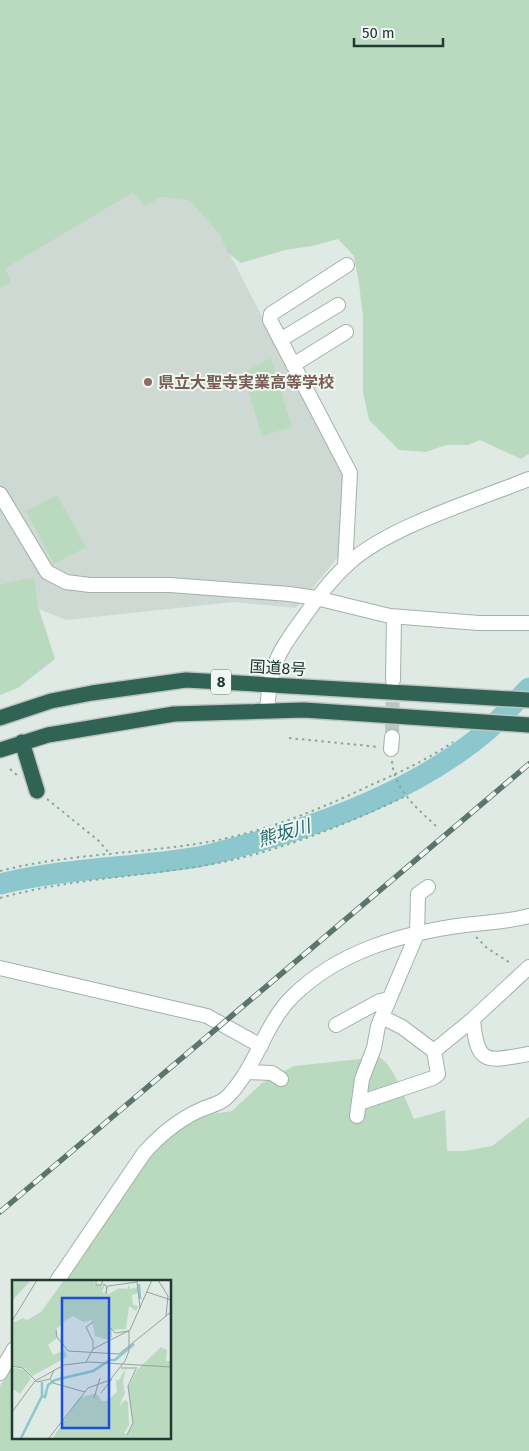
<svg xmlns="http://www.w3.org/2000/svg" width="529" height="1451" font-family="'Fira Sans','Noto Sans JP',sans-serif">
	<rect width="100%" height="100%" fill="#e0eae4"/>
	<path fill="#ced9d3" d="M 133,193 L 190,201 L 220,235 L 343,474 L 339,556 L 296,608 L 234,602 L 66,620 L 39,609 L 34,577 L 0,584 L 0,289 L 11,282 L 6,268 Z"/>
	<path fill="#badac0" d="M 0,0 L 529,0 L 529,454 L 521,459 L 480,440 L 468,445 L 446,445 L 426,452 L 399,450 L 369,420 L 363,392 L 363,316 L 359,284 L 354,256 L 338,239 L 312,246 L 285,250 L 241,263 L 228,253 L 220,235 L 190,201 L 161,197 L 145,206 L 133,193 L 6,268 L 11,282 L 0,289 Z
		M 271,358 L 292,427 L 262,436 L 243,373 Z
		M 57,495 L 86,547 L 54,564 L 26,511 Z
		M 34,577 L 39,609 L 55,659 L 18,688 L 0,695 L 0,584 Z
		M 379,1057 C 394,1064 407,1104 414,1119 L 445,1110 L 447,1151 L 464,1151 L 492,1146 L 529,1117 L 529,1451 L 0,1451 L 0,1386 L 14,1362 L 14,1437 L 170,1437 L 170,1281 L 62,1281 L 137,1173 L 159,1146 L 179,1128 L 198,1116 L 232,1111 L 262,1083 L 294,1066 Z"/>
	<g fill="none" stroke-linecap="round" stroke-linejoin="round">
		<path stroke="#8bc7cc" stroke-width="21" d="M 0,884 C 65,868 132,868 198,857 C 215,854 233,848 249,844 C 333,821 423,786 489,729 C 503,716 516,701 529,688"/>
		<path stroke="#bac7c0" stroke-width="14" stroke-dasharray="14 7" stroke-linecap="butt" d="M 392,737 L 393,680"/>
		<defs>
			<path id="minor" d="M 280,340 L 338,305
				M 293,365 L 346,332
				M 0,494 L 47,572 L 66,582 L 90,585 L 170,585 L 289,594 L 316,598 L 390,616 L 479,623 L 529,623
				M 345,567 L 350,473 L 270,320 L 271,314 L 347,265
				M 393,680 L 394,617
				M 267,710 C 271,661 278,653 306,614 C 319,595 333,577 350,562 C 391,526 477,500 529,479
				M 391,749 L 392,737
				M 0,968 L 207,1016 L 261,1046
				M 473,1019 C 477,1067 487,1061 529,1054
				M 336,1025 L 380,1001 L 389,999
				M 434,1051 L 473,1019 L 529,967
				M 247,1072 L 272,1073 L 281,1079
				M 359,1103 L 433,1078 L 438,1074 L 434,1051 L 402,1027 L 382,1017
				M 357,1116 L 362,1079 L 374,1048 L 378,1026 L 417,934 L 418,894 L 428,887
				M 57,1281 L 144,1153 C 160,1135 178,1120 200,1110 C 211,1105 222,1104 230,1094 C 257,1065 265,1023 293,996 C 339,951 403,933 465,925 C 487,922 508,922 529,916
				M 0,1373 L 14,1349"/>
			<path id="highway" d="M 0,718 L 51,701 L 92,693 L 186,680 L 529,700
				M 22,742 L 37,791
				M 0,750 L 48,735 L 174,714 L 304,710 L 529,725"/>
		</defs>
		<use href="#minor" stroke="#a3b1ab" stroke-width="16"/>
		<use href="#highway" stroke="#bdc4c1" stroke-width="18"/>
		<path stroke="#82ab9b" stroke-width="2" stroke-dasharray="2.5 4" stroke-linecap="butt" d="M 289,738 L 379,747
			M 392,761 C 394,790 417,808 437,827
			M 10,769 L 18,776
			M 47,799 L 99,841 L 109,853
			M 0,871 C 66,854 135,854 202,843 C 262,833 319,810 373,784 C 401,772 428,759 453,742
			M 0,898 C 72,878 141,877 213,864 C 281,851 344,825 406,796
			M 476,937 L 487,948 L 512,964"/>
		<use href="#minor" stroke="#fff" stroke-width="14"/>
		<use href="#highway" stroke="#306354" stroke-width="15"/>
		<defs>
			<path id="rail" d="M 0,1212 L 529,764"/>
		</defs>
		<use href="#rail" stroke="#5c756c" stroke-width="5.5"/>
		<use href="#rail" stroke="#f0f7f3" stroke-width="4" stroke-dasharray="11" stroke-linecap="butt"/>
	</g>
	<circle fill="#8d6e63" stroke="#f0f7f3" stroke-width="2" cx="148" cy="382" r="5"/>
	<g text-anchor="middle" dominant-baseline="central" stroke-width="4" stroke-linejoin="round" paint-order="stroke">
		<rect fill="#f0f7f3" stroke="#60726b" stroke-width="1" x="211" y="669.5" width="20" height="25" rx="4"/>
		<g font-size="15" font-weight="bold" fill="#223931">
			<text x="221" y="682">8</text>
		</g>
		<g font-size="16" font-weight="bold" fill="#785e54" stroke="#f0f7f3" text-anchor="start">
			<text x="158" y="382">県立大聖寺実業高等学校</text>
		</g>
		<g font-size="16" fill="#223931" stroke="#f0f7f3">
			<text transform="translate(278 668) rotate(3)">国道8号</text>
		</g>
		<g font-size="18" font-style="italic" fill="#216a70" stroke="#f0f7f3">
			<text transform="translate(284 833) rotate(-16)">熊坂川</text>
		</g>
	</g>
	<g transform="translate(12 1280)">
		<rect width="159" height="159" fill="#e0eae4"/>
		<path d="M 0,0 L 19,0 L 0,21 ZM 52,0 L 81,0 L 83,5 L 93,5 L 90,12 L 95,15 L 107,8 L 115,9 L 117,4 L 118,9 L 126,7 L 126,13 L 120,15 L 121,25 L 126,26 L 125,29 L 124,31 L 117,26 L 114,49 L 100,50 L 100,57 L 96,60 L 83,56 L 80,40 L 71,42 L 61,36 L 51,42 L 44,50 L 45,58 L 36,65 L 41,75 L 53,70 L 55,77 L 20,96 L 13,88 L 0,85 L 0,43 L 11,38 L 15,40 L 29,32 ZM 149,67 L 155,70 L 154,81 L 158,81 L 159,76 L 159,158 L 41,158 L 67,118 L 84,113 L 90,121 L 94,121 L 105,112 L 104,100 L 107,100 L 114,88 L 111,102 L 113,113 L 107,126 L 113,120 L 116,122 L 117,145 L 112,153 L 115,155 L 121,144 L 116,108 L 125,90 ZM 0,87 L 13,90 L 19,98 L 8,114 L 0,108 Z" fill="#badac0"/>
		<path fill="none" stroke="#8bc7cc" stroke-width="2.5" d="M 127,4 L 128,19M 30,116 L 33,117 L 36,105 L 43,100 L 81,91 L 98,80 L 103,80 L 122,64M 9,158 L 30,116 L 30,102"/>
		<path fill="none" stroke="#94a39c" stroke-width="1" d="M 84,0 L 84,5 L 89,5 L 91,0M 146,0 L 156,16 L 154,36M 125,1 L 128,28M 91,4 L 95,6 L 94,14 L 95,6M 96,6 L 125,2M 135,12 L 159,20M 0,41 L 25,0M 44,50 L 45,57 L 56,71 L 107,74 L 159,32M 81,69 L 81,61 L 74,47 L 81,42M 74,82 L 81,69 L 118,50 L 140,0M 0,86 L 11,88 L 25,102 L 38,99 L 42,90M 109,88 L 125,88M 38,99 L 41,103 L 73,112M 89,113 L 100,99M 82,118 L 88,98M 0,132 L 23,101 L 52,85 L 77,82 L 159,87M 115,155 L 121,143 L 116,106 L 124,89M 37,158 L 76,108 L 98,100 L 113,81 L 117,71 L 117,51 L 103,53 L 99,48"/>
		<path fill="#1d4ed8" fill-opacity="0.15" stroke="#1d4ed8" stroke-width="2.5" d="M 50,18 L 97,18 L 97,148 L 50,148 Z"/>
		<rect width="159" height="159" fill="none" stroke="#223931" stroke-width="2.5"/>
	</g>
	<path d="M354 38v8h89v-8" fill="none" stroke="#223931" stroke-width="2.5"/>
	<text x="362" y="38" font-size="15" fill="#223931" stroke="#f0f7f3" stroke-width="4" paint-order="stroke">50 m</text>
</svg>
